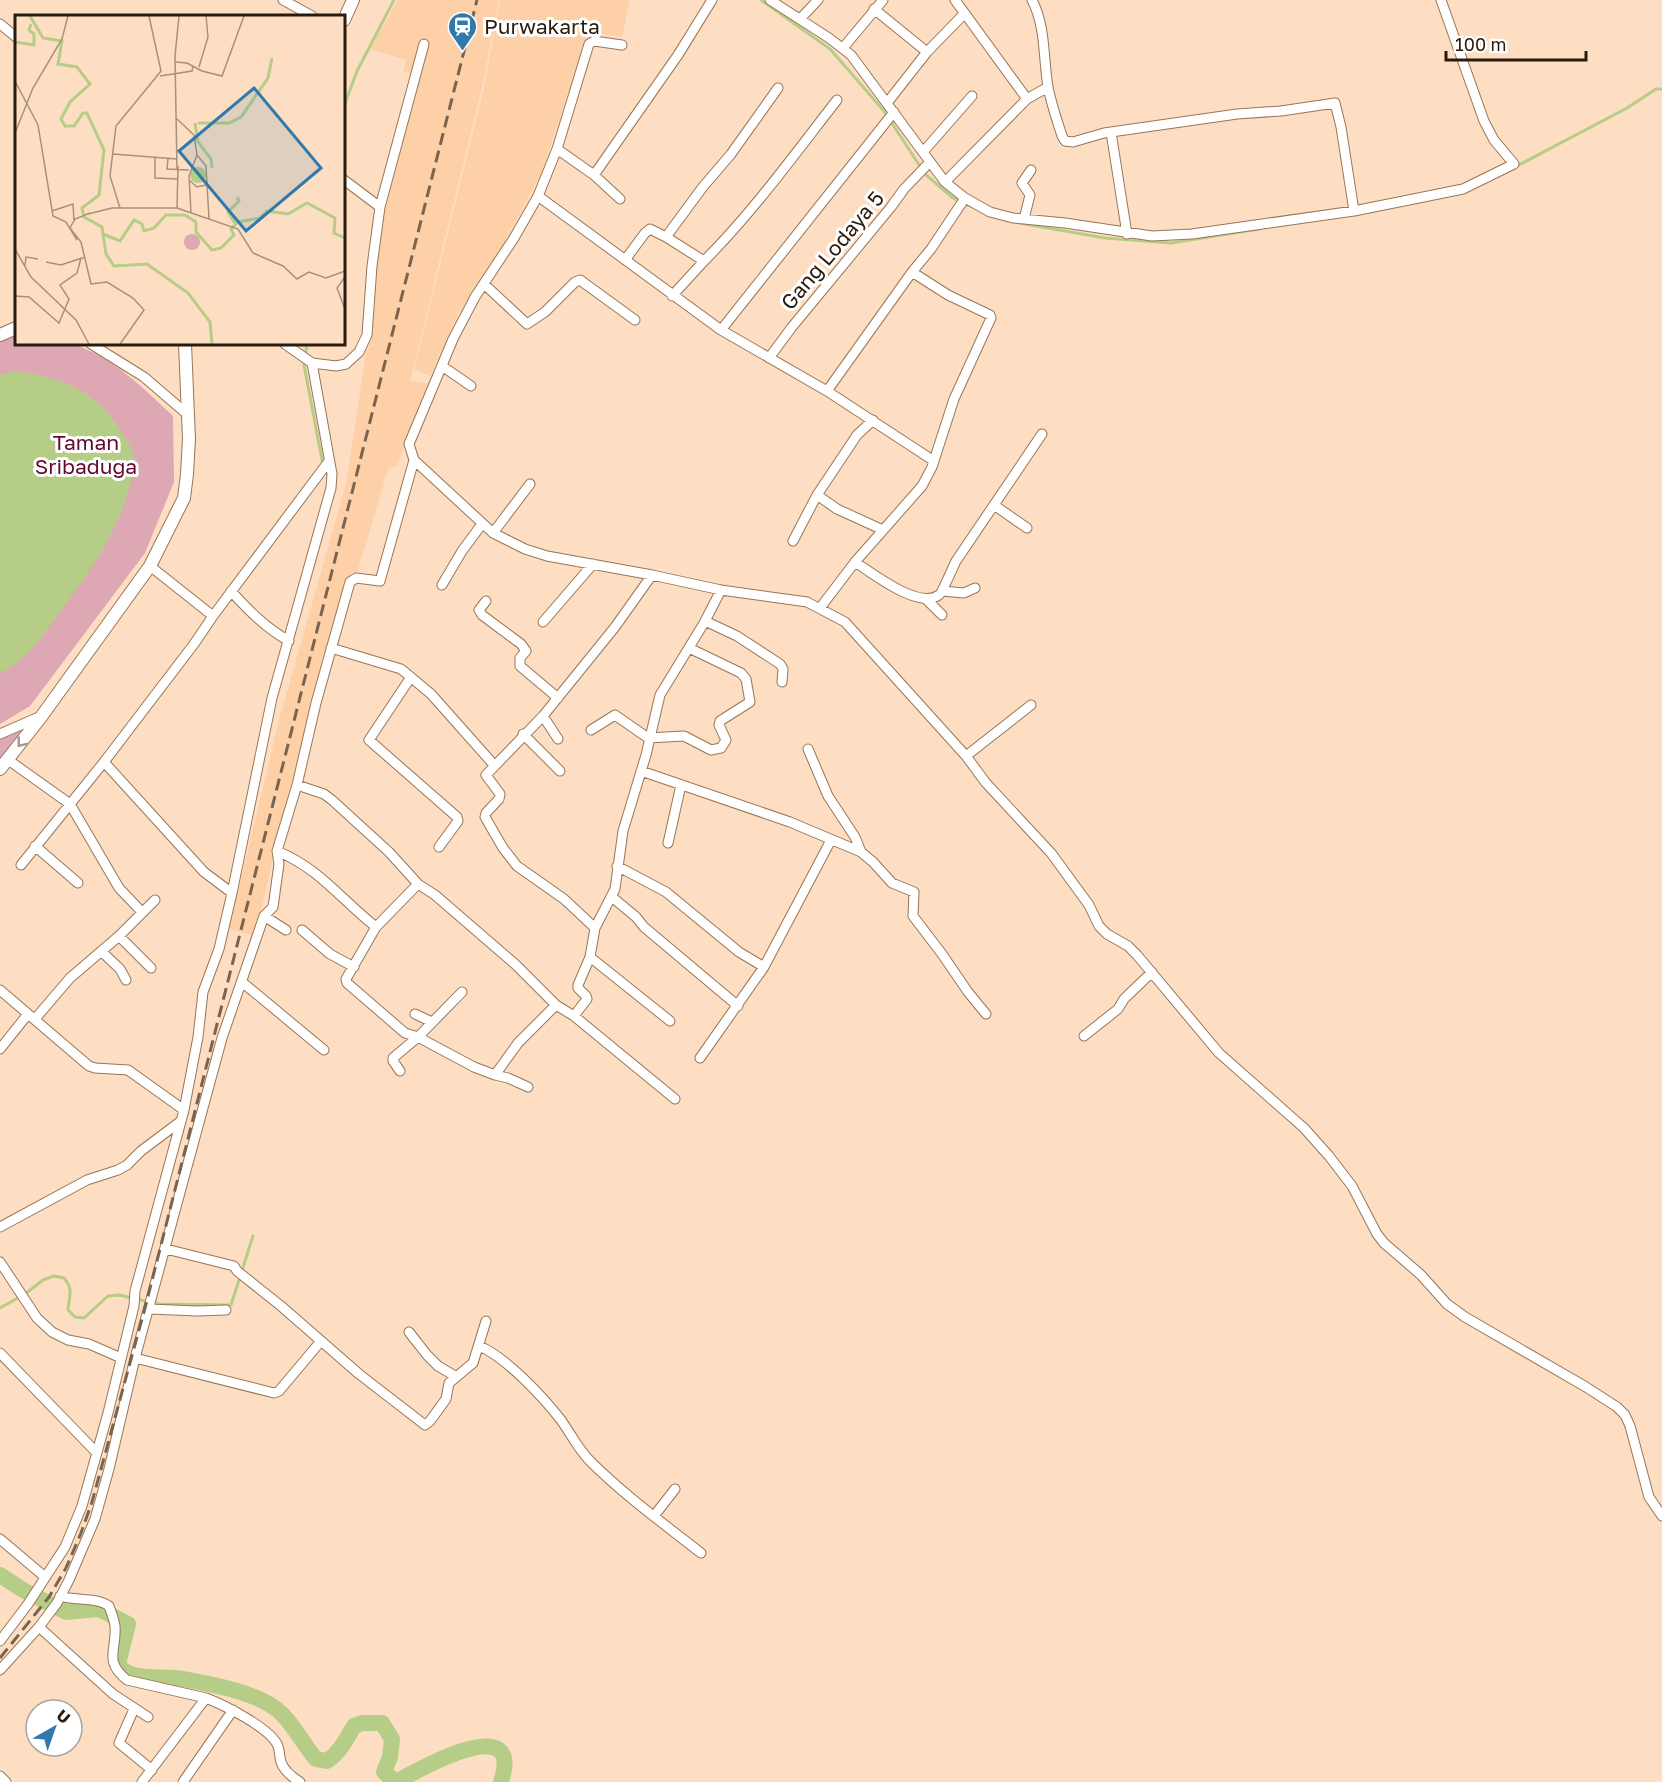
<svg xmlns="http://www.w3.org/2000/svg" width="1662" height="1782" font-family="'Golos Text',sans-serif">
	<rect width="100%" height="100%" fill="#fedec2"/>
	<path fill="#fed0a8" d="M 398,0 L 499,0 L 482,87 L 410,381 L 431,384 L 396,467 L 389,467 L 357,573 L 352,572 L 340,597 L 282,821 L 255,936 L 229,929 L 279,720 L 346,484 L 366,352 L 371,342 L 373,329 L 379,236 L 419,76 L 403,72 L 406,60 L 370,49 Z
		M 500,0 L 630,0 L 622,37 L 588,32 L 541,174 L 497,256 L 459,312 L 430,376 L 414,369 L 484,88 Z"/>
	<path fill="#dea7b4" d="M 16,335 L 16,344 C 32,344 58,340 72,344 C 112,356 144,389 173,416 L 174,482 L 145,553 L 30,706 L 0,724 L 0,340 Z
		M 37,720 L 0,767 L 0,737 L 11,735 Z"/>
	<path fill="#b6cd87" d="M 14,371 C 63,378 96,389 123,434 C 126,440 133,448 133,454 C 136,503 96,564 68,601 C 49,626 29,661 0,673 L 0,375 Z"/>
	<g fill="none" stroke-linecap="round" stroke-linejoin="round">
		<path stroke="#b6cd87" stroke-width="3" d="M 761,0 L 830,49 L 884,111 L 925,174 L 953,198 L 970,206
			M 344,106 L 357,71 L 394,0
			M 1517,166 L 1627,108 L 1656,89 L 1662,89
			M 1019,223 L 1105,238 L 1171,243 L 1259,229
			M 307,344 L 304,365 L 323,465
			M 0,1308 L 25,1294 L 43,1280 L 54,1276 L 64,1278 C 74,1290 69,1295 68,1310 L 75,1317 L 84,1318 L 108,1296 L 119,1295 L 159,1304 L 231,1305 L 253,1236"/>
		<path stroke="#b6cd87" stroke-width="16" d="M 0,1575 L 23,1590 L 66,1612 L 99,1609 L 128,1624 L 118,1664 C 127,1683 166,1675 183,1679 C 211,1684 262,1693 282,1714 C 295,1727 304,1745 316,1759 L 327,1761 C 340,1752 346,1740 354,1726 L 362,1723 L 382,1723 L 392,1739 L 390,1757 L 384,1772 L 395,1782
			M 396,1782 C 420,1769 525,1709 501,1782"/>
		<defs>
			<path id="minor" d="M 283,0 L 312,16
				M 770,0 L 829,38 L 851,55 L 945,182 L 965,198 L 990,212 L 1013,218 L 1065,223 L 1152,236 L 1192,234 L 1354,211 L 1463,189 L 1514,164 L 1494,140 L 1484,121 L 1441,0
				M 955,0 L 1027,99
				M 1032,0 C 1046,27 1043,57 1048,87 C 1051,103 1057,120 1062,136 L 1065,141 L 1073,142 L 1104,133 L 1237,114 L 1281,111 L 1335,103 L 1341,127 L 1354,211
				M 874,9 L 927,52
				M 800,19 L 818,0
				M 0,24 L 16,37
				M 843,48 L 883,0
				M 887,103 L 927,52 L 964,14
				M 1111,132 L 1127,234
				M 557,149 L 594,175 L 678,55 L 712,0
				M 923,152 L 972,96
				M 594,175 L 620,199
				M 344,180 L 380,207
				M 945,182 L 1027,99 L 1048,87
				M 538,196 L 721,330 L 827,391 L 934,461
				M 1024,219 L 1030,195 L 1022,183 L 1031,170
				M 666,237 L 702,188 L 731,154 L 778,88
				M 625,260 L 645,233 L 650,229 L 666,237 L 704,261 C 753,212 794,155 837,100
				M 484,284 L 527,324 L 545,312 L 575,282 L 580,280 L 635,320
				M 672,296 L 704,261
				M 721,330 L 894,112
				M 91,344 L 144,377 L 187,414
				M 285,344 L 312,363 L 336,366 L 346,364 L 359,352 L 367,335 L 372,266 L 380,207 L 424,44
				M 769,358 L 792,327 L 891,207 L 904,189 L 929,163
				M 442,366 L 471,386
				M 827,391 L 912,272 L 931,249 L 965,198
				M 873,420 L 857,435 L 817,495 L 837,509 L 883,530
				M 414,460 L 493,533 L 525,549 L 547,556 L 652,575 L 721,590 L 807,602 L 845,622 L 966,756 L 986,783 L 1051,853 L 1089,905 L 1099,926 L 1107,934 L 1128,946 L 1137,955 L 1219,1053 L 1304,1128 L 1329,1156 L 1352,1186 L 1377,1234 L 1384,1243 L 1421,1275 L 1447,1304 L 1465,1317 L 1586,1387 L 1617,1407 L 1625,1415 L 1630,1426 L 1649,1497 L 1662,1516
				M 994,505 L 1027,528
				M 493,533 L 530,484
				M 793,541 L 817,495
				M 855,562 C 872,573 919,610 939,595 C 942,593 953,567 956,561 L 1042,434
				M 150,566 L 213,616
				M 442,585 L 462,551 L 482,524
				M 231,591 C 249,611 266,628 289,641
				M 942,591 L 964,593 L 975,588
				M 926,599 L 942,615
				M 486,601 L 479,610 L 482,615 L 521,644 L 526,651 L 520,658 L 520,666 L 558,698
				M 820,608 L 855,562 L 922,486 L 932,467 L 954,399 L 991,318 L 990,315 L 948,295 L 912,272
				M 705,621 L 737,636 L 780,664 L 783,669 L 782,682
				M 543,622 L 593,564
				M 331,648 L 401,669 L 431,694 L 494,765
				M 411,677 L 369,740 L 457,817 L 458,821 L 439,847
				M 543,716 L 558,739
				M 591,730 L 615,715 L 648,738 L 684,736 L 711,750 L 721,748 L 726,740 L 719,725 L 720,721 L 750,702 L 746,679 L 741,673 L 689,648
				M 0,734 L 39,717
				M 523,734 L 560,771
				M 808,749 L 828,796 L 855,837 L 861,852
				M 966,756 L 1031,705
				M 7,759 L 70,804 L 119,888 L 142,912
				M 104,762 L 204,872 L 232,893
				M 641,771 L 790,822 L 861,852 L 873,862 L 892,883 L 914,892 L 913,916 L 942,954 L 968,992 L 986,1014
				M 297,785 L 324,794 L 332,800 L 389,852 L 418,884 L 435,895 L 515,964 L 556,1005 L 574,1016 L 587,999 L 586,996 L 578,988 L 578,985 L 590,957 L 595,928 L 615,889 L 623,831 L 646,755 L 660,695 L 704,623 L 721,590
				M 668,843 L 681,785
				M 35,846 L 78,883
				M 277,851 C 322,870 340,899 376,927 L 346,979 L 347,983 L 405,1033 L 418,1037 L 474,1067 L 495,1075
				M 21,865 L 104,762 L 194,644 L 213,616 L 329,461
				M 617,866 L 666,892 L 739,952 L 764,967
				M 612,897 L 636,917 L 644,927 L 738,1006
				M 264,916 L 286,930
				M 376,927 L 418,884
				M 595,928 L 564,899 L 517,866 L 503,848 L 485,817 L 486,813 L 499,799 L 500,794 L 486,775 L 543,716 L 615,627 L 652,575
				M 302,930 L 330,954 L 354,967
				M 119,936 L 151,968
				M 102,952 L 120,969 L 126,980
				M 590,957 L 670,1021
				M 242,982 L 324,1050
				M 0,990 L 89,1066 L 95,1068 L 128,1070 L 184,1110
				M 415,1014 L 432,1022
				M 574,1016 L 675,1099
				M 35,1019 L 70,978 L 119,936 L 155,900
				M 1084,1036 L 1118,1009 L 1124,999 L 1152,972
				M 0,1049 L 28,1014
				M 700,1058 L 764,967 L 831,840
				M 400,1071 L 393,1061 L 393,1058 L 418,1037 L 462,992
				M 528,1087 L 508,1078 L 495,1075 L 518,1043 L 556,1005
				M 0,1227 L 87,1180 L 118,1170 L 127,1165 L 141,1151 L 181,1121
				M 166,1249 L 234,1266 L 237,1271 L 281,1306 L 359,1374 L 425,1425 L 430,1421 L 446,1399 L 449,1383 L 473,1363 L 486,1321
				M 0,1262 L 37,1318 L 52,1332 L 68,1340 L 89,1344 L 121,1358
				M 149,1309 L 197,1311 L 226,1310
				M 409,1332 L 427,1355 L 438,1366 L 455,1376
				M 479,1346 C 506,1357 543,1397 561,1420 C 571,1434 578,1449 590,1461 C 624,1495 664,1524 701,1553
				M 0,1353 L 96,1452
				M 135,1358 L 274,1393 L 279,1391 L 321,1341
				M 654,1516 L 675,1489
				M 0,1539 L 45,1577
				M 60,1596 C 75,1601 97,1597 109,1606 C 111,1612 114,1619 115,1626 C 117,1650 103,1661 127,1680 L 206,1698
				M 39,1627 L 113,1694 L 148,1717
				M 0,1641 L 28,1604 L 65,1547 L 82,1506 L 108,1413 L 134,1306 L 135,1291 L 184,1110 L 198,1037 L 203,992 L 219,949 L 232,893 L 272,698 L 331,488 L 332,474 L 312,363
				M 0,1670 L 39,1627 L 57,1603 L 69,1580 L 95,1519 L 109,1469 L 135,1358 L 222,1038 L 264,916 L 273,907 L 279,864 L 277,851 L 297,785 L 316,703 L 350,582 L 356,578 L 380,581 L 414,460 L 409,444 L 453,339 L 475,297 L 514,238 L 538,196 L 557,149 L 589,44 L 594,41 L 622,45
				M 134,1709 L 119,1743 L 152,1770
				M 0,1776 L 6,1782
				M 142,1782 L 206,1698 C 224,1705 268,1727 277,1744 C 280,1749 279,1756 281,1762 C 284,1771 292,1777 300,1782
				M 183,1782 L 233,1710"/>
			<path id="tertiary" d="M 344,20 L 353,0
				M 0,335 L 16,328
				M 0,769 L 41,717 L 150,566 L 184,498 L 187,474 L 189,439 L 185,344"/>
		</defs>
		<use href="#minor" stroke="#997555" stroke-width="11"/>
		<use href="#tertiary" stroke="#997555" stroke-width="14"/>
		<use href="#minor" stroke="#fff" stroke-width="9"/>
		<use href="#tertiary" stroke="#fff" stroke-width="12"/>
		<path stroke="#796451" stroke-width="3" stroke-dasharray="12 6" stroke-linecap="butt" d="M 0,1658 L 49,1597 L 66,1568 L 81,1533 L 92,1502 L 145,1308 L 477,0"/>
	</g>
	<defs><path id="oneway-chevron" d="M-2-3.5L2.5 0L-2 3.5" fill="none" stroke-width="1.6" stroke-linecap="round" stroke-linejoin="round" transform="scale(1.5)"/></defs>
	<use stroke="#9f9893" href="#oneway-chevron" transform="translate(21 743) rotate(128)"/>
	<defs>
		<symbol id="station-pin" viewBox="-11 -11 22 30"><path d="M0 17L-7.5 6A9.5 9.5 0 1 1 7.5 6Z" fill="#3179ad" stroke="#fff"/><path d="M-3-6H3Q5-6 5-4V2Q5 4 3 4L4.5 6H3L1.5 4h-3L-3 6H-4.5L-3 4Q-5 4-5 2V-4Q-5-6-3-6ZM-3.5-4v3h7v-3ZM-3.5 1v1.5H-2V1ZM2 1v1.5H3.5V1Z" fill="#fff"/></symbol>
	</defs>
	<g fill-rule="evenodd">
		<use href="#station-pin" x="446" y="10" width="33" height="45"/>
	</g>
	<g text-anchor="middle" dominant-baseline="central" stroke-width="6" stroke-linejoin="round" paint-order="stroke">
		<g font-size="21" fill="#291b0e" stroke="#fff" text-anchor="start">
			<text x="484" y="26">Purwakarta</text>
		</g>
		<g font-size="21" fill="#291b0e" stroke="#fff">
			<text transform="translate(832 250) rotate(-50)">Gang Lodaya 5</text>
		</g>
		<g font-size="21" fill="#64062e" stroke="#fff">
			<text x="86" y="442">Taman<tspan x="86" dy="24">Sribaduga</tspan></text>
		</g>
	</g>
	<g transform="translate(15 15)">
		<rect width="330" height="330" fill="#fedec2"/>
		<path d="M169 227a8 8 0 1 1 16 0a8 8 0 1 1-16 0Z" fill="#dea7b4"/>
		<path d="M175 160a8 8 0 1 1 16 0a8 8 0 1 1-16 0Z" fill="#b6cd87"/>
		<path fill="none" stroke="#b6cd87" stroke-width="3" d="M 15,1 L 28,23 L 47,26 L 43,49 L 62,52 L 75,69 L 55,87 L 46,104 L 50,111 L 59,111 L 68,98 L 72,98 L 89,135 L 84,180 L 67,193 L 69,202 L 87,212 L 91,239 L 99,251 L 132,249 L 173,278 L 195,307 L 197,329M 0,27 L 19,30 L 19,19 L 14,15 L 16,9M 180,108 L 183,127 L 196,144 L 197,153M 183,108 L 214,108 L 226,102 L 253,63 L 257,43M 221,210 L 213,197 L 224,186 L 222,182M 88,219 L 105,226 L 119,205 L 127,209 L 129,216 L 139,213 L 151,200 L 170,200 L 181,207 L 181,217 L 197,235 L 206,233 L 219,220 L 216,214 L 223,207 L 245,203 L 252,196 L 273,199 L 292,188 L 320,203 L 319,218 L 330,223"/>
		<path fill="none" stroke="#a9907a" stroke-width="1.5" d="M 160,47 L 172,48 L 187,56M 184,52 L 193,22 L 191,1M 187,56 L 207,61 L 229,1M 145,61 L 177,56 L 178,51M 0,66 L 23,110 L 38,201 L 51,207 L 62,225M 162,104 L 179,120 L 182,140 L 191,151 L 194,204M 0,118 L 18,73 L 47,24 L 53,1M 98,139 L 162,144M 140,143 L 140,163 L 163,164M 153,144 L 152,154 L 174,155M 162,155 L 160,41 L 164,1M 174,165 L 182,172 L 191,170M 105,193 L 95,161 L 101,111 L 146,56 L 134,1M 162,193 L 223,214 L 238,238 L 268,251 L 282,264 L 294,257 L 311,263 L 330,256M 37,196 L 58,189 L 59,205M 75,198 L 60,204 L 55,213 L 66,227 L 76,269 L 92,267 L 118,283 L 129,295 L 105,329M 176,198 L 174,161 L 182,140M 73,199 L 97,193 L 162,193 L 163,151M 0,234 L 16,262 L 61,305 L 74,329M 31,247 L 46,250 L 70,242M 10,250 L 11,242 L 23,244M 330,262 L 322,273 L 330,294M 0,281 L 14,282 L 44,308 L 54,284 L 45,270 L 62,258 L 66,243"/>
		<path fill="#3179ad" fill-opacity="0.15" stroke="#3179ad" stroke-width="3" d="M 239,73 L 306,153 L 231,216 L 164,136 Z"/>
		<rect width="330" height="330" fill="none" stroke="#291b0e" stroke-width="3"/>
	</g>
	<g transform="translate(54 1728) rotate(40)"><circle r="28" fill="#ffffff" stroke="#a9a49f" stroke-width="1.5"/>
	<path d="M0-4.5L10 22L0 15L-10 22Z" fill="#3179ad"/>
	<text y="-9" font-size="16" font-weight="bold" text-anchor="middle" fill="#291b0e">U</text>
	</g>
	<path d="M1446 51v9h140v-9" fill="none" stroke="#291b0e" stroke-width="3"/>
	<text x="1455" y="51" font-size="18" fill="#291b0e" stroke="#ffffff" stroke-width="4.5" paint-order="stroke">100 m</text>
</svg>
